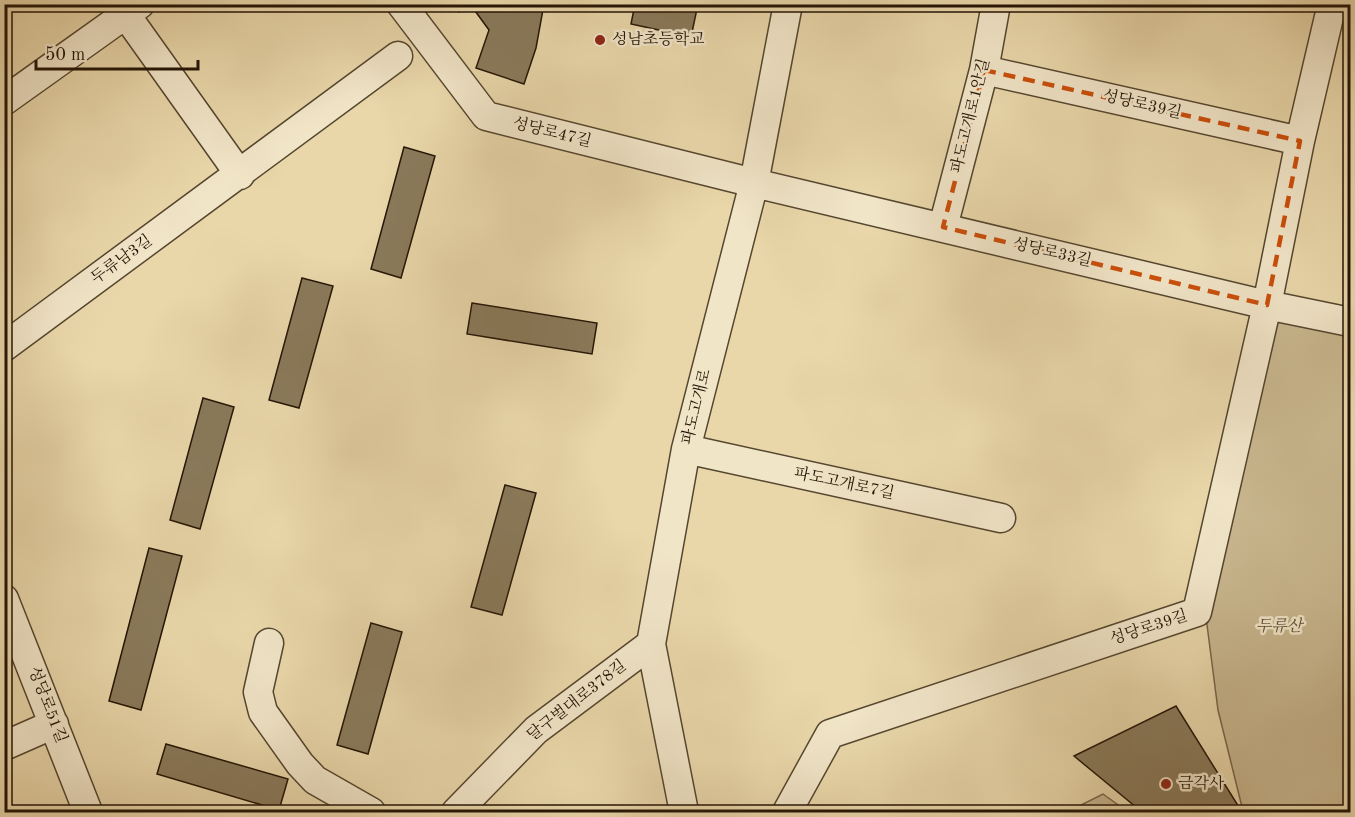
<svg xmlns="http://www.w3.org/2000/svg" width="1355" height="817" font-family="'Old Standard TT','Noto Serif KR',serif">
	<rect width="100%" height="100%" fill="#e9d7aa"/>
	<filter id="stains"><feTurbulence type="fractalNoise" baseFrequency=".00333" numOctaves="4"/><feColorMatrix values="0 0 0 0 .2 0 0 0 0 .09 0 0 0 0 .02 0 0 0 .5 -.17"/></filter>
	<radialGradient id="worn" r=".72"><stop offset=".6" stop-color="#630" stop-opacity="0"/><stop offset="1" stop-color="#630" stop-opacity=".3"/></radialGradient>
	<path fill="#c8b68e" stroke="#76664a" stroke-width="1.5" d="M 1273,317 L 1350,333 L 1350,812 L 1241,812 L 1243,811 L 1218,710 L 1206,617 Z
		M 1103,794 L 1128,812 L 1067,812 Z"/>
	<path fill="#8a7a5b" stroke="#241506" stroke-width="1.5" d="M 453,4 L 468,4 L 459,12 Z
		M 470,4 L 544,4 L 536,48 L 524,84 L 476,68 L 489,30 Z
		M 635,4 L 698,4 L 691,37 L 631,24 Z
		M 404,147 L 435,156 L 401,278 L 371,269 Z
		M 302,278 L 333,286 L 299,408 L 269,400 Z
		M 472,303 L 597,323 L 592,354 L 467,334 Z
		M 203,398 L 234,407 L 200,529 L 170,520 Z
		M 505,485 L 536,493 L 502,615 L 471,607 Z
		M 149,548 L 182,556 L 141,710 L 109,701 Z
		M 371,623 L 402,632 L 368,754 L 337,745 Z
		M 1176,706 L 1242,812 L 1142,812 L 1074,756 Z
		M 166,744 L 288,779 L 279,810 L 157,774 Z"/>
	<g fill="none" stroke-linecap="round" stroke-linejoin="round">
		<defs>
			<path id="minor" d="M 401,4 L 486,116 L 754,183 L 1267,305 L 1350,322
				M 126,15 L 240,175
				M 984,70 L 1300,141
				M 4,101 L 140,4
				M 943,227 L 984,70 L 996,4
				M 4,347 L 398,56
				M 686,449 L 1001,518
				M 4,599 L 88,812
				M 269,643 L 258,692 L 263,712 L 300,764 L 315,780 L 371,812
				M 4,746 L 54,724
				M 456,812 L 536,730 L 651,644
				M 684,812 L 651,644 L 686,449 L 754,183 L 788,4
				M 787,812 L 830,734 L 1197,612 L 1267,305 L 1300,141 L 1332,4"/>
		</defs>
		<use href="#minor" stroke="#55462f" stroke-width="31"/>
		<use href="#minor" stroke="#f1e5c8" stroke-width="28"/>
	</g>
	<path fill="none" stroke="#cb4f0b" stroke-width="4.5" stroke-dasharray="12 8" stroke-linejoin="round" d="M 984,70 L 1300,141 L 1267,305 L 943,227 Z"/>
	<g fill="#8f2418" stroke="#f1e5c8" stroke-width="2">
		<circle cx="600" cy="40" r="6"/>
		<circle cx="1166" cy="784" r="6"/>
	</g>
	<g text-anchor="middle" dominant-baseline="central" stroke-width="5" stroke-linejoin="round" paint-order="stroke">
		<g font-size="16" fill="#241506" stroke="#f1e5c8" text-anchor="start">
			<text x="612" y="40">성남초등학교</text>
			<text x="1178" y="784">금각사</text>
		</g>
		<g font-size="16" fill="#241506" stroke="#f1e5c8">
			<text transform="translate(1142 105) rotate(13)">성당로39길</text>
			<text transform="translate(971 116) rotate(-76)">파도고개로1안길</text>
			<text transform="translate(552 133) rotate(14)">성당로47길</text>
			<text transform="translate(1052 253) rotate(13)">성당로33길</text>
			<text transform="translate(122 260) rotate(-36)">두류남3길</text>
			<text transform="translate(697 407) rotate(-76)">파도고개로</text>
			<text transform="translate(844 484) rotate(12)">파도고개로7길</text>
			<text transform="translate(1149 628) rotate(-18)">성당로39길</text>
			<text transform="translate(577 701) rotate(-38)">달구벌대로378길</text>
			<text transform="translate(47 705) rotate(69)">성당로51길</text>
		</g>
		<g font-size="16" font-style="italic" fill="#5d4d36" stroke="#f1e5c8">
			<text x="1279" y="627">두류산</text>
		</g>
	</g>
	<rect width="1355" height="817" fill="none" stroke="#e9d7aa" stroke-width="24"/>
	<rect x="6" y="6" width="1343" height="805" fill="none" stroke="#241506" stroke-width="3"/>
	<rect x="12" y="12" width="1331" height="793" fill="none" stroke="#241506" stroke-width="1.5"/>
	<path d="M36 60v9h162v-9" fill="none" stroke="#241506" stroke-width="3"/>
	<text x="45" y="60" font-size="18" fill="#241506" stroke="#f1e5c8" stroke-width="4.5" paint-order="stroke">50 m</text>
	<rect width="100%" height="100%" filter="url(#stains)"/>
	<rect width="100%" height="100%" fill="url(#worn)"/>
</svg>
